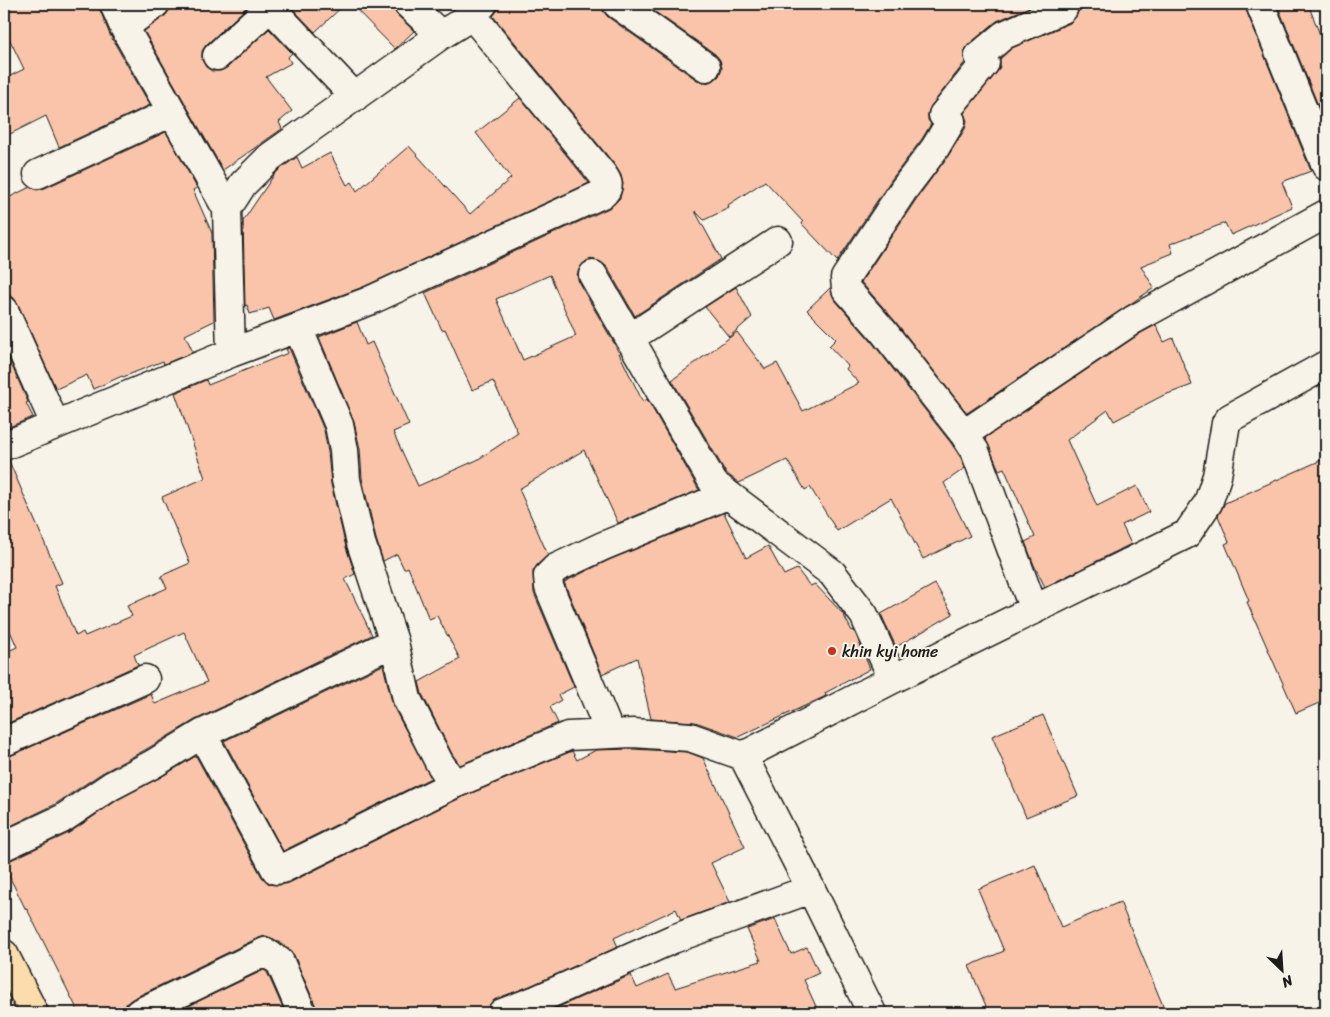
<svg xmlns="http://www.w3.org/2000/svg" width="1330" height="1017" font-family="Sriracha,sans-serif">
	<rect width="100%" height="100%" fill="#f7f3e8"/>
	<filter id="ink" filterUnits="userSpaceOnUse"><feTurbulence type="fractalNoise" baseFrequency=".02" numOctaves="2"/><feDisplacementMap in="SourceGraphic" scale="10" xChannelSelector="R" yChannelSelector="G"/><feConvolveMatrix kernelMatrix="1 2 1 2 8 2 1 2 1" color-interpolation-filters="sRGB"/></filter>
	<g filter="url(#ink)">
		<path fill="#f9c4aa" stroke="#1c1c1c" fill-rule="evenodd" d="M 4,4 L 99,4 L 100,10 L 110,35 L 150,105 L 59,147 L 46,116 L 4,137 L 4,79 L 24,69 L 4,28 Z
			M 170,4 L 242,4 L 246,8 L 206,45 L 202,51 L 202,60 L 206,67 L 212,71 L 220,71 L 228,67 L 269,29 L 292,53 L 288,57 L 291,63 L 266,77 L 292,111 L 279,122 L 282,129 L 223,170 L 144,31 L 165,16 L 169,11 Z
			M 288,4 L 345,4 L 315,32 Z
			M 351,4 L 393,4 L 393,9 L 397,15 L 414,31 L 395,49 Z
			M 498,4 L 602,4 L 603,11 L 608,17 L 697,80 L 705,83 L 713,81 L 719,76 L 722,68 L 720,60 L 715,54 L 644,4 L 1036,4 L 997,21 L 969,44 L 964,51 L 964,58 L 965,62 L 931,106 L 928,113 L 928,120 L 931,124 L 922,139 L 891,180 L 837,261 L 802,224 L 803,222 L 765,181 L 728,205 L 729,208 L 704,220 L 695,211 L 721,259 L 635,316 L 607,267 L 601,262 L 592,259 L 586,261 L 580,267 L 577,275 L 579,283 L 614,343 L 643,402 L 647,399 L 699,490 L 618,523 L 584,450 L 519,489 L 548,555 L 537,565 L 533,571 L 534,593 L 574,687 L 558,695 L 561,700 L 550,707 L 558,723 L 460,765 L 452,754 L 422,694 L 419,682 L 460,659 L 437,616 L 429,619 L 408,567 L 404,569 L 397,554 L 383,561 L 376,539 L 362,478 L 360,449 L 354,422 L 319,337 L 357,322 L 366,345 L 372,342 L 409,425 L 393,432 L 418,486 L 477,460 L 518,433 L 493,381 L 472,390 L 445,329 L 442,330 L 425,293 L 611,207 L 620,198 L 623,184 L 621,175 L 615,165 L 493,16 L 498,10 ZM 550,275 L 576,336 L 523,360 L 496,299 Z
			M 1077,4 L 1245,4 L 1246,10 L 1311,171 L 1282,182 L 1292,207 L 1231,235 L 1225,223 L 1170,244 L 1173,253 L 1141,266 L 1154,288 L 967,413 L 895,321 L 861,282 L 917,198 L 948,156 L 965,129 L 967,121 L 964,113 L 997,72 L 1000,66 L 1000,59 L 1012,48 L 1070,23 L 1076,17 L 1079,10 Z
			M 1277,4 L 1308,4 L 1326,50 L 1326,125 Z
			M 520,98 L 589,183 L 363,287 L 274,320 L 269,308 L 250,314 L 247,305 L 245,306 L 243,221 L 274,175 L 280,169 L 297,157 L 302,168 L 330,153 L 347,185 L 352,182 L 357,191 L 409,146 L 470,214 L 511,178 L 476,133 Z
			M 166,132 L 197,188 L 193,190 L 212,233 L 214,321 L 185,335 L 193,352 L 164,364 L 163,361 L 123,377 L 122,376 L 93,389 L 87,375 L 56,389 L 18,304 L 13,297 L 4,295 L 4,200 L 30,187 L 37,190 L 45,188 Z
			M 736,287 L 752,317 L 729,337 L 705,307 Z
			M 830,288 L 834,299 L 871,341 L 951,443 L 961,458 L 965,468 L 944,483 L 970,536 L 923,559 L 891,498 L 837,531 L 810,487 L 805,490 L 787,460 L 739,483 L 726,473 L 672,380 L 737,332 L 765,369 L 777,363 L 803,411 L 859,383 L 846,369 L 848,366 L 829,346 L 836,339 L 807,310 Z
			M 1156,325 L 1164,342 L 1173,338 L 1192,385 L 1162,396 L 1114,421 L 1108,410 L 1067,440 L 1097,506 L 1137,486 L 1149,512 L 1122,525 L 1131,544 L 1045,587 L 1034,565 L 1025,542 L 1035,537 L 1004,468 L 999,470 L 985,438 L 1141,333 Z
			M 4,348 L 28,402 L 26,403 L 33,417 L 4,429 Z
			M 289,348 L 324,430 L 328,452 L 331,484 L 346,547 L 355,574 L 345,579 L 372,635 L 195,720 L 145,750 L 102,773 L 54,805 L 4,829 L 4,757 L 10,756 L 151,694 L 155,704 L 207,682 L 184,632 L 134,655 L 138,665 L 4,725 L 4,653 L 17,647 L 4,617 L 4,461 L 9,461 L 62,583 L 55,586 L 76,636 L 83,632 L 85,636 L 132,616 L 127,606 L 167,588 L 161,576 L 190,563 L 162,497 L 205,478 L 175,393 L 206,380 L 208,385 L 288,353 L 286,349 Z
			M 1326,458 L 1326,700 L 1296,713 L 1247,602 L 1249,601 L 1225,544 L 1229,542 L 1218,516 L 1225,503 Z
			M 724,513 L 746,558 L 768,546 L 784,575 L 797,569 L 810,586 L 815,584 L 843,614 L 852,631 L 854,630 L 870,669 L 825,693 L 826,696 L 738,737 L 695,722 L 651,719 L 637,658 L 602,674 L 564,582 L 609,560 Z
			M 935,584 L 953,614 L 896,647 L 881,614 Z
			M 383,665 L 393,706 L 431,778 L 283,851 L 224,741 Z
			M 1043,715 L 1078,796 L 1026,817 L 992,736 Z
			M 633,749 L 687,752 L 703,758 L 745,847 L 711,863 L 730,902 L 681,920 L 676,909 L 614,938 L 618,947 L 530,986 L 496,999 L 490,1004 L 487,1013 L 317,1013 L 316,1007 L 294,955 L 289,949 L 274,939 L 266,936 L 258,938 L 132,999 L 126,1004 L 125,1008 L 114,1013 L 79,1013 L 27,909 L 26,910 L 4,866 L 4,861 L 11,860 L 69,833 L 119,799 L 161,777 L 196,756 L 262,877 L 269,884 L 279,885 L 289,883 L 460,798 L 572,751 L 577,760 L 596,750 Z
			M 1035,865 L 1061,927 L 1120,902 L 1166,1013 L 989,1013 L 969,966 L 1004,951 L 978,889 Z
			M 775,919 L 791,954 L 807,947 L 819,973 L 804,980 L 819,1013 L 545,1013 L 631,975 L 637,988 L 668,974 L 675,988 L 761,961 L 747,929 Z
			M 264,970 L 267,972 L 285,1013 L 174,1013 Z"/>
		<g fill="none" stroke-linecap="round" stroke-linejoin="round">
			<defs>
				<path id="minor" d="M 114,4 L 124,27 L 227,209
					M 267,4 L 355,97
					M 408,4 L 441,35
					M 617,4 L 706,67
					M 1260,4 L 1326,166
					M 124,27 L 155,4
					M 217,56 L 270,7
					M 38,174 L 172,112
					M 593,275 L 714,484 L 832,573 L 864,615 L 893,679
					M 4,310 L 55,424
					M 298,328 L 339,425 L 344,450 L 346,480 L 361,543 L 394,642 L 407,699 L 439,762 L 454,784 L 568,736 L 633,733 L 690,737 L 743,756 L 811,889 L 872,1013
					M 630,338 L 778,241
					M 231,353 L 369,301 L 604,193 C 610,186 608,182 603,175 L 471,14
					M 964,434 L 883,331 L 846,289 L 845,278 L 904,189 L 935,148 L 951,121 L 943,115 L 985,63 L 979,56 L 1004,35 L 1063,9 L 1060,4
					M 4,446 L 231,353 L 227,209 L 243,184 L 270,157 L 441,35 L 462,22 L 483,4
					M 1034,610 L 975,451 L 964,434 L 1133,320 L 1326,214
					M 610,733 L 549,587 L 548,576 L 556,568 L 603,546 L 727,495
					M 202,734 L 276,870 L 282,869 L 454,784
					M 4,742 L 145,679
					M 743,756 L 893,679 L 1187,534 L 1208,503 L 1217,476 L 1226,423 L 1230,418 L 1326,365
					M 4,846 L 62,819 L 111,786 L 153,764 L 202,734 L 394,642
					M 139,1013 L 265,952 L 280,962 L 302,1013
					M 502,1013 L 536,1000 L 673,939 L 811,889"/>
				<path id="major" d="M 4,954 L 34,1013"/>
			</defs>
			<use href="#minor" stroke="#1c1c1c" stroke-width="31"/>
			<use href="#major" stroke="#1c1c1c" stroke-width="31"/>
			<use href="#minor" stroke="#f7f3e8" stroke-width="28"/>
			<use href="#major" stroke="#fcdcac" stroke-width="28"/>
		</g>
	</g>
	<circle fill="#c8321e" stroke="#f7f3e8" stroke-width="2" cx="832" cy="651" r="5"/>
	<g text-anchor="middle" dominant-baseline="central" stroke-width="4" stroke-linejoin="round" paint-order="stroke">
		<g font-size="16" fill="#1c1c1c" stroke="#f7f3e8" text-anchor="start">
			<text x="842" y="651">khin kyi home</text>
		</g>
	</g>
	<rect width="1330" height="1017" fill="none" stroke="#f7f3e8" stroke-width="20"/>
	<rect x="10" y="10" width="1310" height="997" fill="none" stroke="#1c1c1c" stroke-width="2" filter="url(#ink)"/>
	<g transform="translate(1282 970) rotate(155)" stroke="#f7f3e8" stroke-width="4" paint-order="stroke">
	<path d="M0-4L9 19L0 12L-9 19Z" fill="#1c1c1c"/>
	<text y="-8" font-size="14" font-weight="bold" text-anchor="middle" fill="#1c1c1c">N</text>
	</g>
</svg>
